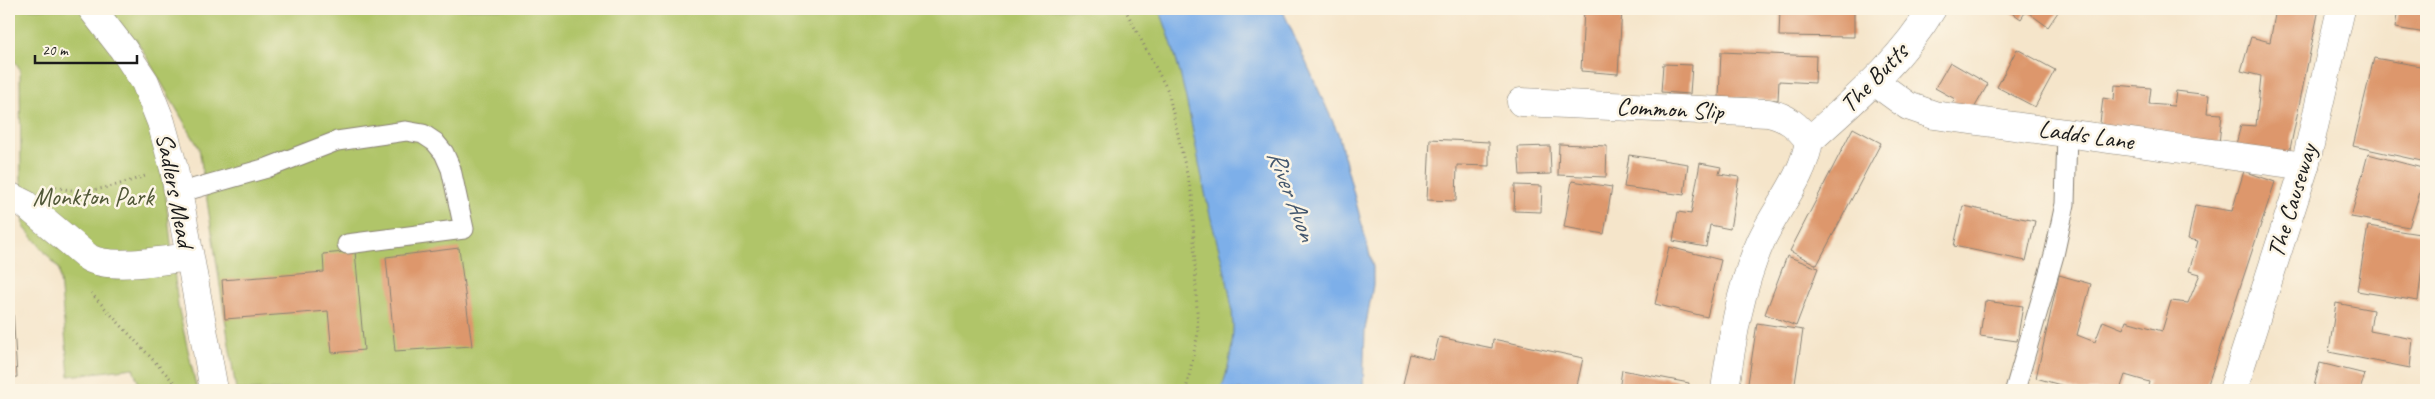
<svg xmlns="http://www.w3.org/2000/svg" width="2435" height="399" font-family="Caveat,sans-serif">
	<rect width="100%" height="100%" fill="#fcf5e5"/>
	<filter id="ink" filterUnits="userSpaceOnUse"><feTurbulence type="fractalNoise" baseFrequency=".02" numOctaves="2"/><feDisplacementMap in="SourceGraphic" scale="10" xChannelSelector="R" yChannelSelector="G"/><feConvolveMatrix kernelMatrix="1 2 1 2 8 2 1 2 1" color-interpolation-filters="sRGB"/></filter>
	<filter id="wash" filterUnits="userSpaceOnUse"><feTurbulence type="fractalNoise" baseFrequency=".0096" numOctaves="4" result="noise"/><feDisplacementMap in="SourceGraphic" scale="20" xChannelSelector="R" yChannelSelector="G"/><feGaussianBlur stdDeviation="1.12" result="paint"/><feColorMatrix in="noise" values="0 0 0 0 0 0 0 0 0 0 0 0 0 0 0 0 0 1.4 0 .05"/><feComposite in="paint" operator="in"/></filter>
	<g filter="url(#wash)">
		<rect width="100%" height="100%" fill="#f5e5ca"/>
		<path fill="#b0c569" stroke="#667042" d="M 9,9 L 1176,9 L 1225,164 L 1238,390 L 236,390 L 199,148 L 136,39 L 166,198 L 178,306 L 197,390 L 141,390 L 133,368 L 69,376 L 59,269 L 24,227 L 21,179 L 20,69 L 9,53 Z"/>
		<path fill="#7dafe9" stroke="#4c6682" d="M 1159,9 L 1282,9 L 1338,133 L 1373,267 L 1373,285 L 1365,330 L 1363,390 L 1221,390 C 1228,371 1233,347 1233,327 C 1232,288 1219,253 1210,215 C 1194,147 1186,74 1159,9 Z"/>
		<g id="blocks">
			<path fill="#dd976c" d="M 1584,9 L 1622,9 L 1618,74 L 1581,71 Z
				M 1780,9 L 1854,9 L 1854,37 L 1779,36 Z
				M 2007,9 L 2060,9 L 2048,27 L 2026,11 L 2021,19 Z
				M 2276,9 L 2319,9 L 2289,154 L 2235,148 L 2241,125 L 2256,126 L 2261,76 L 2241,71 L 2251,37 L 2270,42 Z
				M 2398,9 L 2426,9 L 2426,33 L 2395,28 Z
				M 2017,49 L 2055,70 L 2035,107 L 1997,87 Z
				M 1721,52 L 1816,56 L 1815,83 L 1779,81 L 1778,100 L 1719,97 Z
				M 2374,58 L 2426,67 L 2426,162 L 2353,146 Z
				M 1950,62 L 1988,84 L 1973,110 L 1950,108 L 1955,99 L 1935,88 Z
				M 1663,64 L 1692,65 L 1690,94 L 1661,92 Z
				M 2115,85 L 2151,88 L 2149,104 L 2174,106 L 2176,91 L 2209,95 L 2207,113 L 2222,114 L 2219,144 L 2099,131 L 2103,98 L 2114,100 Z
				M 1853,128 L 1881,143 L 1817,265 L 1790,251 Z
				M 1430,139 L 1489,142 L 1489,166 L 1457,165 L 1456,201 L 1427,200 Z
				M 1559,144 L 1607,146 L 1606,177 L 1558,175 Z
				M 1550,146 L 1551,174 L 1520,175 L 1518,147 Z
				M 2368,154 L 2426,169 L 2426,191 L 2421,189 L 2409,227 L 2351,217 Z
				M 1629,155 L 1688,164 L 1684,195 L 1624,187 Z
				M 1700,163 L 1721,167 L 1719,174 L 1739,177 L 1730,229 L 1710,225 L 1706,247 L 1673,241 L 1678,212 L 1691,214 Z
				M 2244,171 L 2275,182 L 2206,390 L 2147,390 L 2149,382 L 2125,375 L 2120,390 L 2078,390 L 2036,378 L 2059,275 L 2091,284 L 2077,335 L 2095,342 L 2103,321 L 2123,329 L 2126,321 L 2162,331 L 2171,301 L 2188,303 L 2200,274 L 2189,271 L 2198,241 L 2188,239 L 2195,205 L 2232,211 Z
				M 1572,181 L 1612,187 L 1604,234 L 1564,227 Z
				M 1515,185 L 1542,186 L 1541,212 L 1514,211 Z
				M 1963,206 L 2035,221 L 2026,261 L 1954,246 Z
				M 2368,226 L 2426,235 L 2418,301 L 2357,291 Z
				M 1669,247 L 1721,260 L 1707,317 L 1655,304 Z
				M 459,248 L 472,346 L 395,351 L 386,257 Z
				M 355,251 L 364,350 L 332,353 L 328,311 L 225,319 L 222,280 L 324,272 L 323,254 Z
				M 1787,256 L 1818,268 L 1796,326 L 1765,314 Z
				M 9,292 L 12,292 L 17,377 L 9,378 Z
				M 1985,301 L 2023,306 L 2017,341 L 1980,336 Z
				M 2336,303 L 2373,310 L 2370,331 L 2413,339 L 2410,368 L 2329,352 Z
				M 1757,323 L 1803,330 L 1794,390 L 1747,390 Z
				M 1439,337 L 1492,348 L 1493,339 L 1583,358 L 1576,390 L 1411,390 L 1402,388 L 1410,354 L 1433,360 Z
				M 2320,363 L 2365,374 L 2360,390 L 2313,390 Z
				M 1622,370 L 1689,383 L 1688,390 L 1619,390 Z"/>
		</g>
	</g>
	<g filter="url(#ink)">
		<use href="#blocks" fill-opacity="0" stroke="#888073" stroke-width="1"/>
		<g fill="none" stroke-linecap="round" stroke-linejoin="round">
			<defs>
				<path id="service" d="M 178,193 L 267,168 L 337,141 L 406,131 L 423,134 L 435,142 L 444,153 L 451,169 L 464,229 L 347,244
					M 2015,390 L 2054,255 L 2065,204 L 2067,133"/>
				<path id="minor" d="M 92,9 L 123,49 L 145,82 L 161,122 L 174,169 L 214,390
					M 1875,82 L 1908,106 L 1934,115 L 2305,166
					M 1521,102 L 1768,113 C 1787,117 1797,125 1809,141
					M 1809,141 C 1855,99 1900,62 1932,9
					M 9,196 L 25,204 L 89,258 C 111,270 163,260 188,257
					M 1725,390 C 1732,339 1740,288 1761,241 C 1776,208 1804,177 1809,141"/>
				<path id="tertiary" d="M 2233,390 L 2305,166 L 2341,9"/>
			</defs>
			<use href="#service" stroke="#888073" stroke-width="21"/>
			<use href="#minor" stroke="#888073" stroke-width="29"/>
			<use href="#tertiary" stroke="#888073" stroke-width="29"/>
			<path stroke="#888073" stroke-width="3" stroke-dasharray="1 4" stroke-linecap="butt" d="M 1125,9 L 1168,91 L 1192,196 L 1198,333 L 1186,390
				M 56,187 C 87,196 115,186 145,176
				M 91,293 L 181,390"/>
			<use href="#service" stroke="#fff" stroke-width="19"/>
			<use href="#minor" stroke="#fff" stroke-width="28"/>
			<use href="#tertiary" stroke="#fff" stroke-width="28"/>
		</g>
	</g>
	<g text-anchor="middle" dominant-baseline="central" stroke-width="5" stroke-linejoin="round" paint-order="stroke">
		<g font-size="25" fill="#1c1c1c" stroke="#fcf5e5">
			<text transform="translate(1874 78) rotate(-46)">The Butts</text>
			<text transform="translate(1670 109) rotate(3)">Common Slip</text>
			<text transform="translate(2086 135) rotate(8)">Ladds Lane</text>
			<text transform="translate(175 190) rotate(79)">Sadlers Mead</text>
			<text transform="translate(2292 201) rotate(-73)">The Causeway</text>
		</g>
		<g font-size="25" fill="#505737" stroke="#fcf5e5">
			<text x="93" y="197">Monkton Park</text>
		</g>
		<g font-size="26" font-style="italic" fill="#43576e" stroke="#fcf5e5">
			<text transform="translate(1292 195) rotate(69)">River Avon</text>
		</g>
	</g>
	<rect width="2435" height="399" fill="none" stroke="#fcf5e5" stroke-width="30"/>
	<path d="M35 55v8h102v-8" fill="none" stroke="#1c1c1c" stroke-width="2.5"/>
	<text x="42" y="55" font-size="15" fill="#1c1c1c" stroke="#fcf5e5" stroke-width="4" paint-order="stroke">20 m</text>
</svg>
